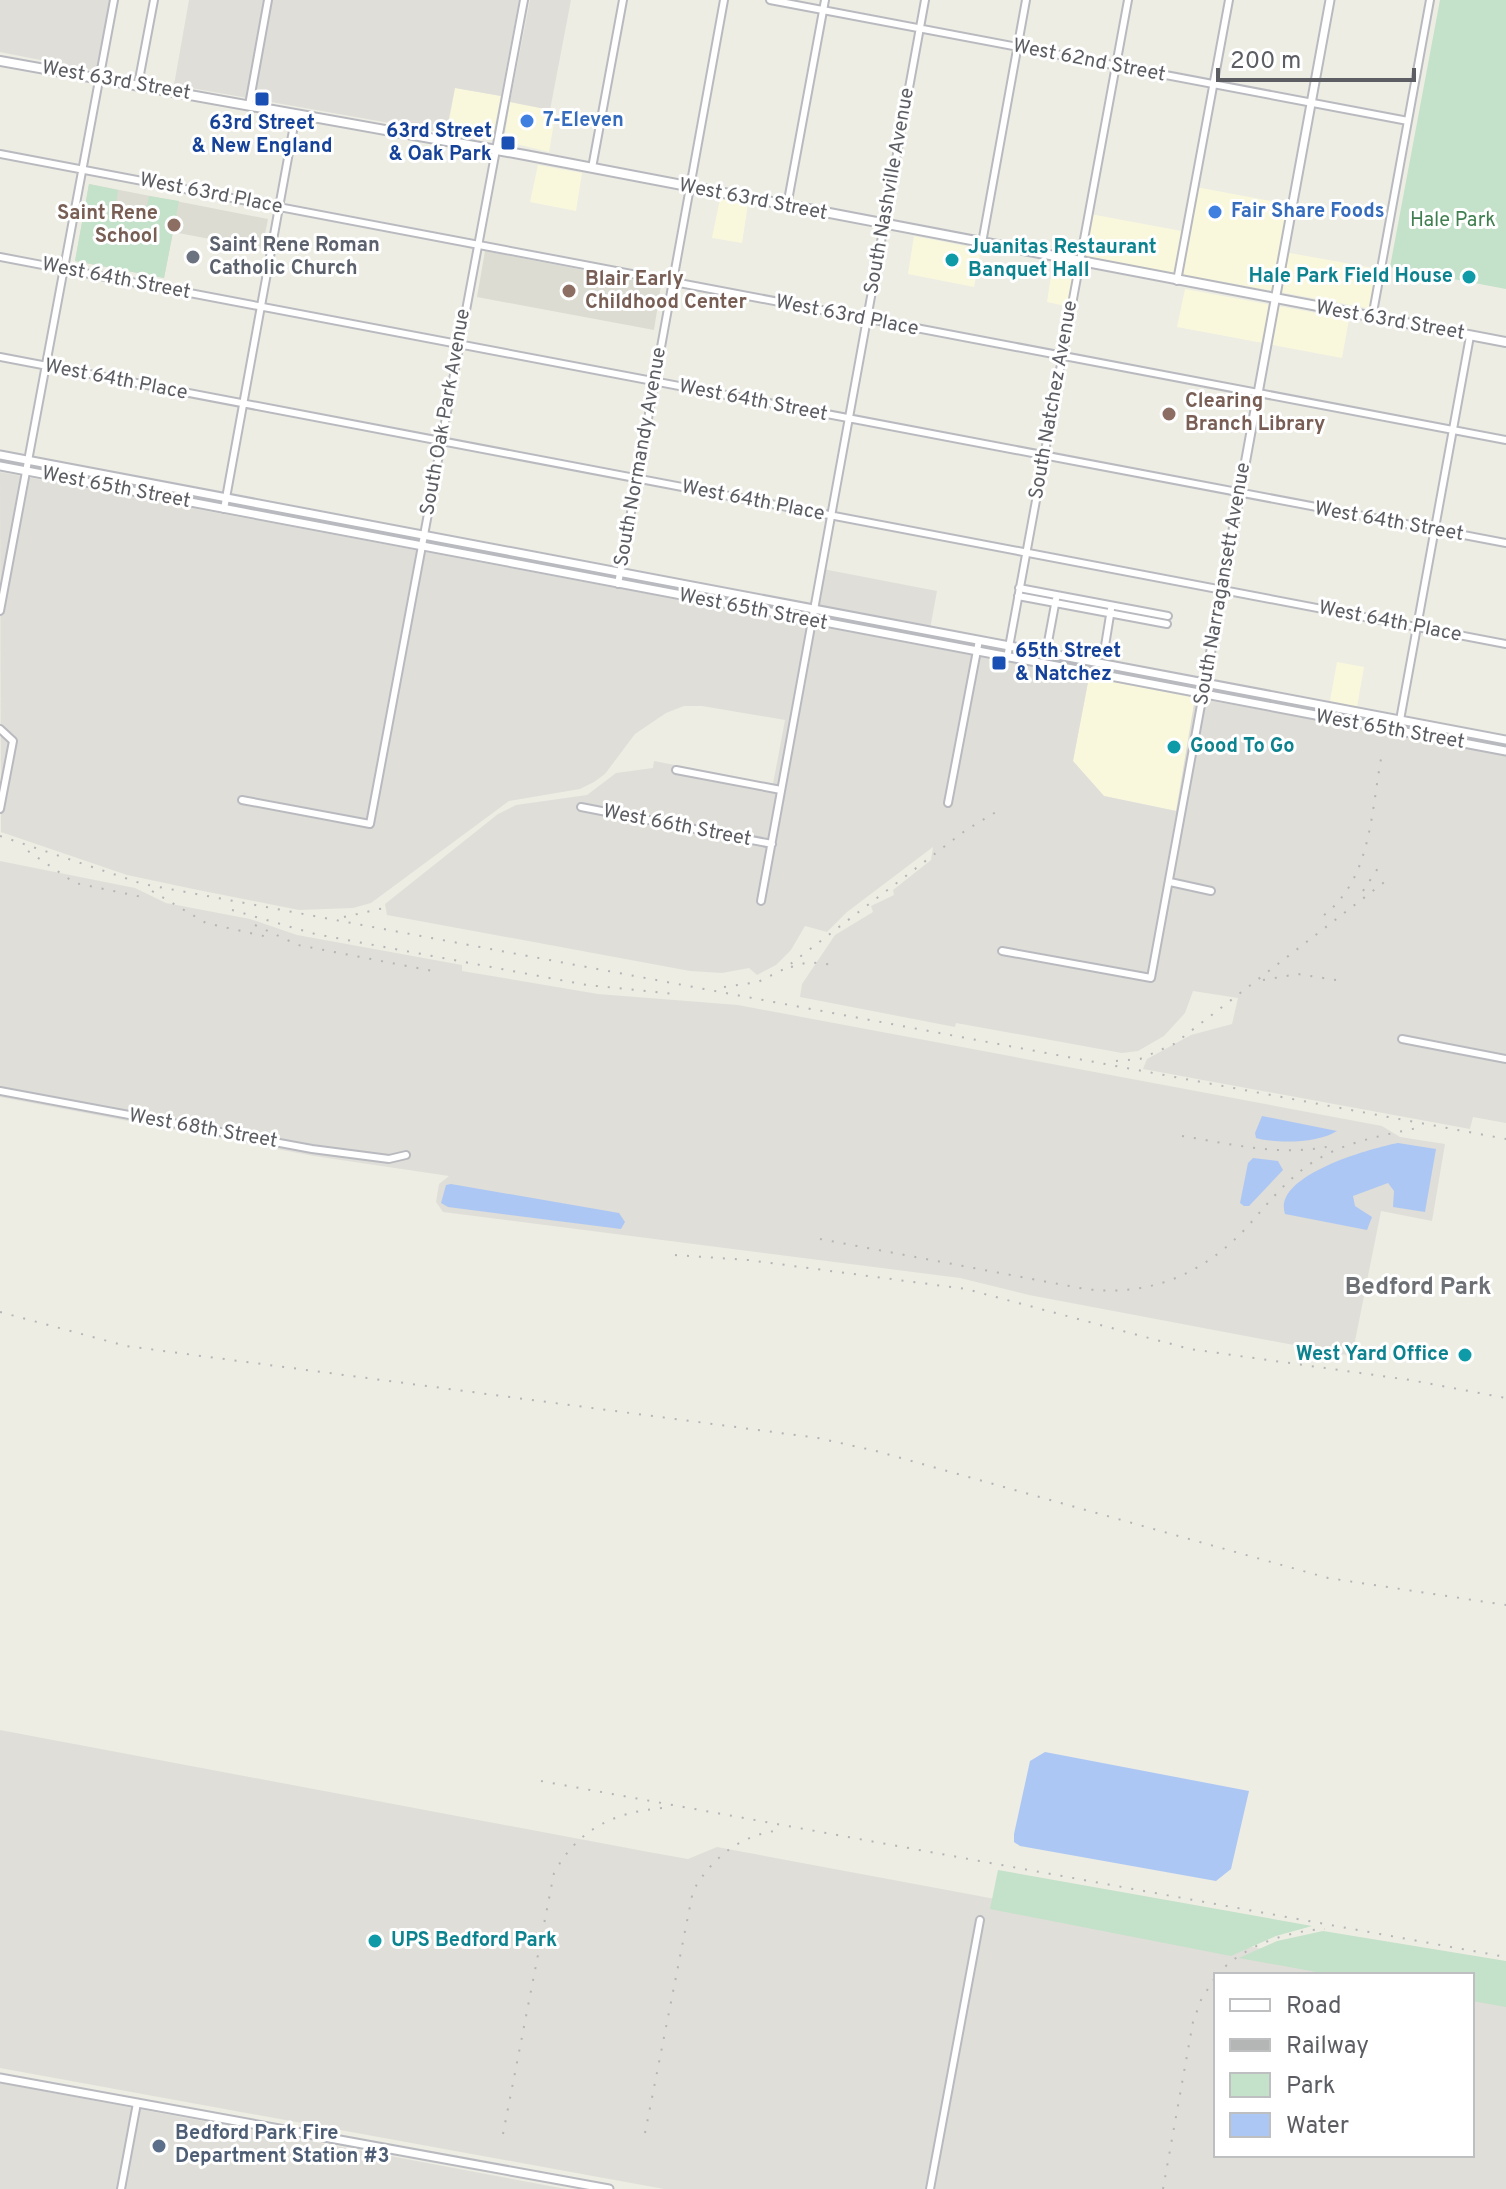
<svg xmlns="http://www.w3.org/2000/svg" width="1506" height="2189" font-family="Overpass,sans-serif">
	<rect width="100%" height="100%" fill="#edede4"/>
	<path fill="#f9f8dd" d="M 455,88 L 501,96 L 492,139 L 447,133 Z
		M 510,102 L 556,111 L 549,152 L 504,141 Z
		M 538,165 L 582,173 L 576,211 L 530,202 Z
		M 1196,187 L 1292,205 L 1284,252 L 1379,269 L 1372,309 L 1082,256 L 1090,214 L 1187,232 Z
		M 720,199 L 748,204 L 742,243 L 712,238 Z
		M 914,236 L 981,249 L 974,287 L 908,274 Z
		M 1053,263 L 1078,268 L 1070,307 L 1047,302 Z
		M 1185,289 L 1349,319 L 1342,358 L 1177,327 Z
		M 1337,662 L 1364,667 L 1357,707 L 1330,701 Z
		M 1089,677 L 1195,698 L 1177,811 L 1104,796 L 1073,761 Z"/>
	<path fill="#dfded8" d="M 0,0 L 115,0 L 101,72 L 0,52 Z
		M 189,0 L 519,0 L 501,96 L 455,88 L 446,133 L 174,85 Z
		M 530,0 L 571,0 L 550,110 L 510,102 Z
		M 0,472 L 1089,677 L 1073,761 L 1104,796 L 1176,811 L 1195,698 L 1506,754 L 1506,1123 L 1473,1117 L 1470,1129 L 1143,1069 L 1147,1059 L 1191,1035 L 1232,1024 L 1238,998 L 1193,991 L 1185,1013 L 1164,1036 L 1138,1051 L 1122,1053 L 956,1023 L 955,1027 L 800,997 L 802,984 L 835,935 L 873,912 L 871,906 L 894,895 L 893,890 L 931,860 L 933,847 L 847,912 L 827,932 L 805,926 L 791,950 L 776,965 L 757,975 L 749,968 L 722,973 L 690,971 L 387,915 L 385,904 L 498,814 L 516,805 L 587,795 L 616,773 L 653,768 L 654,761 L 773,784 L 785,720 L 702,706 L 684,706 L 666,713 L 635,734 L 605,774 L 594,782 L 580,789 L 509,801 L 371,903 L 353,908 L 299,910 L 198,890 L 127,875 L 1,832 Z
		M 823,569 L 937,591 L 930,629 L 817,608 Z
		M 0,861 L 135,888 L 166,903 L 250,919 L 297,935 L 462,965 L 462,971 L 598,994 L 738,1005 L 1382,1126 L 1400,1137 L 1445,1144 L 1432,1221 L 1381,1211 L 1352,1356 L 1029,1295 L 960,1278 L 443,1212 L 436,1202 L 439,1184 L 449,1176 L 314,1156 L 0,1097 Z
		M 0,1730 L 654,1853 L 688,1859 L 717,1847 L 1401,1975 L 1216,1975 L 1216,2155 L 1472,2155 L 1472,1988 L 1506,1995 L 1506,2189 L 664,2189 L 0,2068 Z
		M 0,2083 L 566,2189 L 0,2189 Z"/>
	<path fill="#dcdcd3" d="M 89,184 L 268,219 L 262,249 L 173,232 L 164,278 L 75,261 Z
		M 485,251 L 661,285 L 654,330 L 477,297 Z"/>
	<path fill="#c4e1ca" d="M 1440,0 L 1506,0 L 1506,289 L 1390,267 Z
		M 89,184 L 118,190 L 115,210 L 145,215 L 149,196 L 179,201 L 164,278 L 75,261 Z
		M 998,1870 L 1312,1926 L 1276,1936 L 1231,1956 L 990,1909 Z
		M 1323,1931 L 1506,1961 L 1506,2007 L 1472,2001 L 1472,1975 L 1333,1975 L 1239,1958 L 1277,1941 Z"/>
	<path fill="#adc7f4" d="M 1262,1116 L 1337,1131 C 1319,1143 1278,1144 1256,1138 L 1255,1133 Z
		M 1398,1143 L 1436,1149 L 1425,1212 L 1393,1207 L 1394,1191 L 1388,1183 L 1353,1196 L 1355,1206 L 1372,1217 L 1367,1230 L 1285,1214 C 1272,1175 1372,1148 1398,1143 Z
		M 1253,1158 L 1278,1161 L 1283,1170 L 1249,1206 L 1244,1206 L 1240,1203 L 1248,1163 Z
		M 451,1184 L 619,1213 L 625,1222 L 621,1229 L 448,1207 L 441,1203 L 446,1185 Z
		M 1045,1752 L 1249,1791 L 1231,1869 L 1216,1881 L 1020,1846 L 1014,1842 L 1014,1834 L 1030,1761 Z"/>
	<g fill="none" stroke-linecap="round" stroke-linejoin="round">
		<defs>
			<path id="minor" d="M 770,0 L 1408,121
				M 138,85 L 154,0
				M 249,105 L 268,0
				M 0,154 L 1506,440
				M 592,168 L 623,0
				M 787,206 L 825,0
				M 982,243 L 1026,0
				M 0,257 L 1506,543
				M 1177,281 L 1229,0
				M 1372,318 L 1430,0
				M 0,357 L 1506,644
				M 224,509 L 296,114
				M 618,584 L 724,0
				M 1019,588 L 1168,616
				M 1018,596 L 1167,624
				M 0,611 L 114,0
				M 1048,642 L 1056,599
				M 1104,652 L 1111,609
				M 1007,658 L 1128,0
				M 0,729 L 13,741 L 0,809
				M 1398,731 L 1470,336
				M 676,770 L 781,790
				M 242,800 L 370,824 L 524,0
				M 948,803 L 979,640
				M 581,807 L 772,844
				M 1170,882 L 1211,891
				M 761,901 L 925,0
				M 1002,951 L 1151,978 L 1205,683
				M 1402,1039 L 1506,1059
				M 0,1091 L 312,1149 L 389,1159 L 406,1155
				M 121,2189 L 137,2103
				M 930,2189 L 980,1920"/>
			<path id="tertiary" d="M 0,455 L 1506,740
				M 0,466 L 1506,751
				M 1205,683 L 1330,0
				M 0,2078 L 609,2189"/>
			<path id="secondary" d="M 0,61 L 525,155 L 1506,342"/>
		</defs>
		<use href="#minor" stroke="#b9babf" stroke-width="10"/>
		<use href="#tertiary" stroke="#b9babf" stroke-width="11"/>
		<use href="#secondary" stroke="#b8b9be" stroke-width="12"/>
		<use href="#minor" stroke="#fff" stroke-width="6"/>
		<use href="#tertiary" stroke="#fff" stroke-width="7"/>
		<use href="#secondary" stroke="#fff" stroke-width="8"/>
		<path stroke="#b4b5b5" stroke-width="2" stroke-dasharray="2 10" stroke-linecap="butt" d="M 0,836 L 143,884 L 1506,1139
			M 28,851 L 75,883 L 147,898
			M 152,891 L 206,923 L 268,937
			M 1363,891 L 1380,865
			M 232,910 L 315,934 L 587,985 L 675,994
			M 1324,915 C 1371,879 1371,813 1381,759
			M 344,917 L 384,908
			M 255,925 L 298,945 L 433,971
			M 791,967 L 809,962 L 834,965
			M 1263,980 L 1298,974 L 1342,981
			M 724,987 L 758,982 L 784,969 L 966,830 L 996,812
			M 1116,1061 L 1140,1059 L 1174,1044 L 1387,880
			M 1182,1136 C 1232,1144 1281,1157 1331,1146
			M 820,1239 L 1085,1289 C 1150,1297 1204,1274 1248,1226 C 1268,1203 1287,1179 1313,1162 C 1346,1141 1385,1135 1422,1127
			M 675,1255 L 748,1260 L 966,1289 L 1190,1349 L 1410,1380 L 1506,1398
			M 0,1312 L 126,1346 L 818,1438 L 876,1451 L 1328,1578 L 1506,1605
			M 541,1781 L 1506,1957
			M 1217,1975 C 1242,1946 1287,1931 1325,1929
			M 645,2133 L 693,1891 C 713,1856 742,1834 782,1830
			M 503,2134 L 554,1873 C 578,1829 614,1812 663,1808
			M 1163,2189 L 1193,2022 L 1201,2000 L 1216,1976"/>
	</g>
	<g fill="#1a4fb4" stroke="#fff" stroke-width="3">
		<rect x="254" y="91" width="16" height="16" rx="4"/>
		<rect x="500" y="135" width="16" height="16" rx="4"/>
		<rect x="991" y="655" width="16" height="16" rx="4"/>
	</g>
	<g fill="#3f7fe0" stroke="#fff" stroke-width="3">
		<circle cx="527" cy="121" r="8"/>
		<circle cx="1215" cy="212" r="8"/>
	</g>
	<g fill="#8d6e63" stroke="#fff" stroke-width="3">
		<circle cx="174" cy="225" r="8"/>
		<circle cx="569" cy="291" r="8"/>
		<circle cx="1169" cy="414" r="8"/>
	</g>
	<circle fill="#6b7280" stroke="#fff" stroke-width="3" cx="193" cy="257" r="8"/>
	<g fill="#0f9aa8" stroke="#fff" stroke-width="3">
		<circle cx="952" cy="260" r="8"/>
		<circle cx="1469" cy="277" r="8"/>
		<circle cx="1174" cy="747" r="8"/>
		<circle cx="1465" cy="1355" r="8"/>
		<circle cx="375" cy="1941" r="8"/>
	</g>
	<circle fill="#5c6f8a" stroke="#fff" stroke-width="3" cx="159" cy="2146" r="8"/>
	<g text-anchor="middle" dominant-baseline="central" stroke-width="6" stroke-linejoin="round" paint-order="stroke">
		<g font-size="20" fill="#5c5e63" stroke="#fff">
			<text transform="translate(1089 61) rotate(11)">West 62nd Street</text>
			<text transform="translate(116 81) rotate(10)">West 63rd Street</text>
			<text transform="translate(890 191) rotate(-80)">South Nashville Avenue</text>
			<text transform="translate(211 194) rotate(11)">West 63rd Place</text>
			<text transform="translate(753 200) rotate(11)">West 63rd Street</text>
			<text transform="translate(116 279) rotate(11)">West 64th Street</text>
			<text transform="translate(847 316) rotate(11)">West 63rd Place</text>
			<text transform="translate(1390 321) rotate(10)">West 63rd Street</text>
			<text transform="translate(116 380) rotate(11)">West 64th Place</text>
			<text transform="translate(1054 400) rotate(-80)">South Natchez Avenue</text>
			<text transform="translate(753 401) rotate(11)">West 64th Street</text>
			<text transform="translate(446 412) rotate(-80)">South Oak Park Avenue</text>
			<text transform="translate(641 457) rotate(-80)">South Normandy Avenue</text>
			<text transform="translate(116 488) rotate(11)">West 65th Street</text>
			<text transform="translate(753 501) rotate(11)">West 64th Place</text>
			<text transform="translate(1389 522) rotate(10)">West 64th Street</text>
			<text transform="translate(1223 584) rotate(-80)">South Narragansett Avenue</text>
			<text transform="translate(753 610) rotate(11)">West 65th Street</text>
			<text transform="translate(1390 622) rotate(11)">West 64th Place</text>
			<text transform="translate(1390 730) rotate(10)">West 65th Street</text>
			<text transform="translate(677 826) rotate(11)">West 66th Street</text>
			<text transform="translate(203 1129) rotate(10)">West 68th Street</text>
		</g>
		<g font-size="20" font-weight="bold" fill="#366cbe" stroke="#fff" text-anchor="start">
			<text x="543" y="121">7-Eleven</text>
			<text x="1231" y="212">Fair Share Foods</text>
		</g>
		<g font-size="20" font-weight="bold" fill="#164399" stroke="#fff">
			<text x="262" y="124">63rd Street<tspan x="262" dy="23">&amp; New England</tspan></text>
			<text x="492" y="132" text-anchor="end">63rd Street<tspan x="492" dy="23">&amp; Oak Park</tspan></text>
			<text x="1015" y="652" text-anchor="start">65th Street<tspan x="1015" dy="23">&amp; Natchez</tspan></text>
		</g>
		<g font-size="20" font-weight="bold" fill="#785e54" stroke="#fff" text-anchor="start">
			<text x="158" y="214" text-anchor="end">Saint Rene<tspan x="158" dy="23">School</tspan></text>
			<text x="585" y="280">Blair Early<tspan x="585" dy="23">Childhood Center</tspan></text>
			<text x="1185" y="402">Clearing<tspan x="1185" dy="23">Branch Library</tspan></text>
		</g>
		<g font-size="20" fill="#407e4f" stroke="#fff">
			<text x="1453" y="221">Hale Park</text>
		</g>
		<g font-size="20" font-weight="bold" fill="#5b616d" stroke="#fff" text-anchor="start">
			<text x="209" y="246">Saint Rene Roman<tspan x="209" dy="23">Catholic Church</tspan></text>
		</g>
		<g font-size="20" font-weight="bold" fill="#0d838f" stroke="#fff" text-anchor="start">
			<text x="968" y="248">Juanitas Restaurant<tspan x="968" dy="23">Banquet Hall</tspan></text>
			<text x="1453" y="277" text-anchor="end">Hale Park Field House</text>
			<text x="1190" y="747">Good To Go</text>
			<text x="1449" y="1355" text-anchor="end">West Yard Office</text>
			<text x="391" y="1941">UPS Bedford Park</text>
		</g>
		<g font-size="20" font-weight="bold" fill="#4e5e75" stroke="#fff" text-anchor="start">
			<text x="175" y="2134">Bedford Park Fire<tspan x="175" dy="23">Department Station #3</tspan></text>
		</g>
		<g font-size="24" font-weight="bold" fill="#6d7075" stroke="#fff">
			<text x="1418" y="1288">Bedford Park</text>
		</g>
	</g>
	<rect x="1214" y="1973" width="260" height="184" fill="#ffffff" stroke="#bebfc1" stroke-width="2"/>
	<rect x="1230" y="1999" width="40" height="12" fill="#ffffff" stroke="#bebfc1" stroke-width="2"/>
	<text x="1286" y="2013" font-size="24" fill="#5c5e63">Road</text>
	<rect x="1230" y="2039" width="40" height="12" fill="#b4b5b5" stroke="#bebfc1" stroke-width="2"/>
	<text x="1286" y="2053" font-size="24" fill="#5c5e63">Railway</text>
	<rect x="1230" y="2073" width="40" height="24" fill="#c4e1ca" stroke="#bebfc1" stroke-width="2"/>
	<text x="1286" y="2093" font-size="24" fill="#5c5e63">Park</text>
	<rect x="1230" y="2113" width="40" height="24" fill="#adc7f4" stroke="#bebfc1" stroke-width="2"/>
	<text x="1286" y="2133" font-size="24" fill="#5c5e63">Water</text>
	<path d="M1218 68v12h196v-12" fill="none" stroke="#5c5e63" stroke-width="4"/>
	<text x="1230" y="68" font-size="24" fill="#5c5e63" stroke="#ffffff" stroke-width="6" paint-order="stroke">200 m</text>
</svg>
